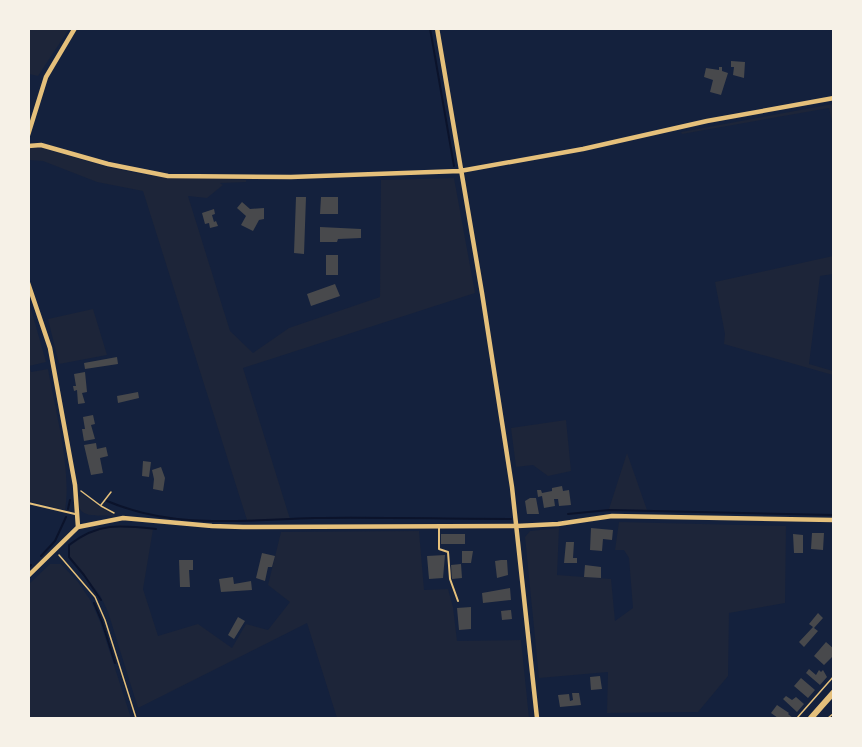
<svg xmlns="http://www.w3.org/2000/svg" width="862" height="747" font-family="Arial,sans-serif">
	<rect width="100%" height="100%" fill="#14213d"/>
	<path fill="#1d2539" d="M 28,29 L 69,29 L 38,76 L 29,74 Z
		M 833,104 L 833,126 L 829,108 L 682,134 L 681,132 Z
		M 38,147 L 107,167 L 151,176 L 246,180 L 246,182 L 220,183 L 223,185 L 207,198 L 188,196 L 230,331 L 253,353 L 289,328 L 380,297 L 381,180 L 454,178 L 475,293 L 243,368 L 290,519 L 247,520 L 143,191 L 97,182 L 43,161 L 29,160 L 29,148 Z
		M 833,256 L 833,274 L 820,276 L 809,364 L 833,371 L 833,375 L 724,344 L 725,334 L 715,282 Z
		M 28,298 L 46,362 L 29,366 L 31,372 L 48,369 C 55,409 72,471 65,510 L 29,501 Z
		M 93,309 L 107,355 L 59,364 L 48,319 Z
		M 566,420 L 571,471 L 548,476 L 533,465 L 516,467 L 511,428 Z
		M 627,453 L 647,510 L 609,509 Z
		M 81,493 L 100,507 L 114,515 L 114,516 C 98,515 70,520 81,493 Z
		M 619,522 L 786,526 L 785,603 L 729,613 L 728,676 L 698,712 L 607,713 L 608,672 L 539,678 L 525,537 L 530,531 L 559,528 L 557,575 L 611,579 L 615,621 L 633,608 L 629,558 L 624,550 L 615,550 Z
		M 121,525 L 153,529 L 143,589 L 158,636 L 198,624 L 232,648 L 246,624 L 268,630 L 290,602 L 268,585 L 281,532 L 419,531 L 424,590 L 448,589 L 453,607 L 457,641 L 521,640 L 529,718 L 337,718 L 307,623 L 138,708 L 108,612 L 100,595 L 69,557 L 70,546 C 86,533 100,528 121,525 Z
		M 50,564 L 61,564 L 78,582 L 91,601 L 100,622 L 131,718 L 29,718 L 29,584 Z"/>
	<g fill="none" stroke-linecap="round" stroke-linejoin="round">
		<path stroke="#0b132b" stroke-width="2" d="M 430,28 L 454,166
			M 107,501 C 175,530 243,520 315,518 C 380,517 446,519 511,519
			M 68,509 L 70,500
			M 568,514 L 609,510 L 834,515
			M 41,556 L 55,541 L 66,517
			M 28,568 L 31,565
			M 101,600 L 84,575 L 69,557 L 69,545 C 98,522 121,525 156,529
			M 94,603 L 102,622 L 115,663"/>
	</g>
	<path fill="#48494c" d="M 731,61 L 745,62 L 744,78 L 733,75 L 734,67 L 731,67 Z
		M 719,67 L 722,67 L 722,71 L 728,73 L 721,95 L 710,92 L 713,80 L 704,77 L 706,68 L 719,70 Z
		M 296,197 L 306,197 L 304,254 L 294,253 Z
		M 321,197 L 338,197 L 338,214 L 320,214 Z
		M 242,202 L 250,209 L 264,208 L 264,219 L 259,220 L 253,231 L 241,225 L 246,216 L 237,208 Z
		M 214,209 L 215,214 L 212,215 L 214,222 L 216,221 L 218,226 L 210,228 L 209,223 L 205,224 L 202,213 Z
		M 320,227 L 361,229 L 361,238 L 338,239 L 337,242 L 320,242 Z
		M 326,255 L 338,255 L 338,275 L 326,275 Z
		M 335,284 L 340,296 L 311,306 L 307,294 Z
		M 117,357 L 118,364 L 85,369 L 84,363 Z
		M 85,372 L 87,392 L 82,393 L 85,403 L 78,404 L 77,390 L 74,391 L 73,386 L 76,386 L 74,374 Z
		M 138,392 L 139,398 L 118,403 L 117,396 Z
		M 93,415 L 95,424 L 91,425 L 95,439 L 84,441 L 82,429 L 85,429 L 83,417 Z
		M 96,443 L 97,449 L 106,447 L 108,456 L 100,458 L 103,473 L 91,475 L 84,445 Z
		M 143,461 L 151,462 L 149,477 L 142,476 Z
		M 161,467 L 165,478 L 163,491 L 153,489 L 154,479 L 152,470 Z
		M 562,486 L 563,491 L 569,490 L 571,505 L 559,506 L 558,499 L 554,499 L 555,506 L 544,508 L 542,496 L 538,497 L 537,490 L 541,490 L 542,493 L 552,491 L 552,488 Z
		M 530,498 L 536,498 L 539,514 L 527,514 L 525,501 Z
		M 591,528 L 613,530 L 612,540 L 603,539 L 602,551 L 590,550 Z
		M 812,533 L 824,533 L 823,550 L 811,549 Z
		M 441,534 L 465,534 L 465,544 L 441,544 Z
		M 793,534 L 803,535 L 803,553 L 794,553 Z
		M 566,542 L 574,542 L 573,558 L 577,558 L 577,563 L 564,563 Z
		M 462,551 L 473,551 L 471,563 L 462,563 Z
		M 262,553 L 275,556 L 272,567 L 268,567 L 265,581 L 256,578 Z
		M 445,555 L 443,578 L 429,579 L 427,556 Z
		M 179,560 L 193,560 L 193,570 L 189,570 L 190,587 L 180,587 Z
		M 501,560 L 507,560 L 508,575 L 497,578 L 495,561 Z
		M 461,564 L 462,578 L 452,579 L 451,565 Z
		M 585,565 L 601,567 L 601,578 L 584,577 Z
		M 233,577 L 234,584 L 251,581 L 252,590 L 221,592 L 219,579 Z
		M 510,588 L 511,600 L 483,603 L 482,593 Z
		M 471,607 L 471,629 L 459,630 L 457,608 Z
		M 511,610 L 512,619 L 502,620 L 501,611 Z
		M 818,613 L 823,618 L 814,628 L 818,631 L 804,647 L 799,642 L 813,627 L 809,624 Z
		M 238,617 L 245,621 L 234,639 L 228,635 Z
		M 826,642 L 834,649 L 834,655 L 824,665 L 814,656 Z
		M 809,669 L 816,675 L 819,670 L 821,672 L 823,670 L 827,677 L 820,685 L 806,673 Z
		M 600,676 L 602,689 L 591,690 L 590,677 Z
		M 801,678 L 815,690 L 808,698 L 794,686 Z
		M 572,693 L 579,693 L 581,705 L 560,707 L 558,695 L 569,694 L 570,701 L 573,700 Z
		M 786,696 L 792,700 L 796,697 L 804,704 L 797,712 L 783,699 Z
		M 777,705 L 789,713 L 788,714 L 793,718 L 778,718 L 771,713 Z"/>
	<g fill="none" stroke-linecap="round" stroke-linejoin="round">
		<path stroke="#e5c07b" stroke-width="1.5" d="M 81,491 L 101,506 L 114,513
			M 101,505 L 111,492
			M 59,555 L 95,597 L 105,620 L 136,718
			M 797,718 L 834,676
			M 828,718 L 834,713"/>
		<path stroke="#e5c07b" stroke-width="2" d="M 28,503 L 75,514
			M 439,528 L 439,549 L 448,552 L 450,579 L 458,601"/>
		<path stroke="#e5c07b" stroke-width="4.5" d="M 437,28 L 482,293 L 512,487 L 537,718
			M 28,135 L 46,77 L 75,28
			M 28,146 L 41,145 L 108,164 L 168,176 L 291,177 L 460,171 L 583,149 L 707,121 L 834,98
			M 28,283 L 50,348 L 75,485 L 78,527
			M 28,576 L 78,527 L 123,518 L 212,526 L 243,527 L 517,526 L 558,524 L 612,516 L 834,520"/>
		<path stroke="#e5c07b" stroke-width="6" d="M 811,718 L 834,692"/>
	</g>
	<rect width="862" height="747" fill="none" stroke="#f6f1e7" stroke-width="60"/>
</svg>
